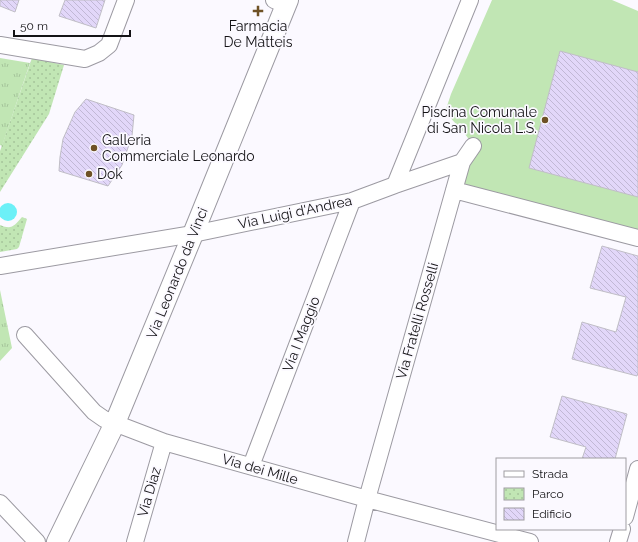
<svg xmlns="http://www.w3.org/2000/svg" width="638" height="542" font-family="Raleway,sans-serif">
	<defs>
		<pattern id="grass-tufts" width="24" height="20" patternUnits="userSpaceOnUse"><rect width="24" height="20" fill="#c1e6b4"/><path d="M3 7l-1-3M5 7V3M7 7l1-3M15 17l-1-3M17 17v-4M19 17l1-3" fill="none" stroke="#a5c49a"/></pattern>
		<pattern id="park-dots" width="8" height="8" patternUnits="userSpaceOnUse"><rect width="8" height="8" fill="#c1e6b4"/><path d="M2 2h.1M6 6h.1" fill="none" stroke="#a5c49a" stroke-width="1.8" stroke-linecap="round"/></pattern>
		<pattern id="building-back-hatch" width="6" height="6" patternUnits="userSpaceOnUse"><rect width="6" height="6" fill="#e2d7f9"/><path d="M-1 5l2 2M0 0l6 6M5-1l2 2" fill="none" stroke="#c1b8d5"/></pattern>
	</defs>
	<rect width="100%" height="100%" fill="#fbf9ff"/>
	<path fill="url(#grass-tufts)" d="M 0,58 L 30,63 L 2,146 L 0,145 Z
		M 0,290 L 12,348 L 0,361 Z"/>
	<path fill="url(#park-dots)" d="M 32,58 L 64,65 L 49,114 L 0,192 L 0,151 Z
		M 22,217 L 27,219 L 19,247 L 17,249 L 0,252 L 0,225 C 12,230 14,226 22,217 Z"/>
	<path fill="#c1e6b4" d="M 492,0 L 612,0 L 638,11 L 638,231 L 464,186 L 473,146 C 466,133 455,123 445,112 L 451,94 Z"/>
	<path fill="#6cf0f7" d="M-1 212a9 9 0 1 1 18 0a9 9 0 1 1-18 0Z"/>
	<path fill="url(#building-back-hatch)" stroke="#c0bec6" d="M 0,0 L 19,0 L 15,12 L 0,6 Z
		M 65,0 L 105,0 L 96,28 L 59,16 Z
		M 560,51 L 638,72 L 638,197 L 529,168 Z
		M 86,99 L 134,115 L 132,136 L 122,165 L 108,186 L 59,171 L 60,157 L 63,139 L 75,112 Z
		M 602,246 L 638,256 L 638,373 L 637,376 L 572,359 L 582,322 L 616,332 L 626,297 L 590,288 Z
		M 562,396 L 627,414 L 615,459 L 582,459 L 586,447 L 550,437 Z"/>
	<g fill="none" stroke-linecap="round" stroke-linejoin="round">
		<defs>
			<path id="minor" d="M 274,0 L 286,5
				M 0,45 L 85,59 L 99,53 L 109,45 L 126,0
				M 395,185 L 470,0
				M 454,190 L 638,238
				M 0,266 L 193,234 L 352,201 L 395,185 L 462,162
				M 25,335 L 94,412 L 104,419 L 164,442 L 367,499 L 530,542
				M 251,466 L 352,201
				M 0,503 L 37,542
				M 625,517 L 638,469
				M 135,542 L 164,442
				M 356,542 L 367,499 L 462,162 L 473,146
				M 618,542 L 622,529"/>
			<path id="tertiary" d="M 57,542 L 115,423 L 193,234 L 288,0"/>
		</defs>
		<use href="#minor" stroke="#9c9aa2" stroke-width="18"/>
		<use href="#tertiary" stroke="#9c9aa2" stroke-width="22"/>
		<use href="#minor" stroke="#fff" stroke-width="16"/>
		<use href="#tertiary" stroke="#fff" stroke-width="20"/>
	</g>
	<g fill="#6e5125" stroke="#fbf9ff" stroke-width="1.5">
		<path d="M256 5h4v4h4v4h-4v4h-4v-4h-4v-4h4z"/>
		<circle cx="545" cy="120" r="4"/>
		<circle cx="94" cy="148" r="4"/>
		<circle cx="89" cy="174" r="4"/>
	</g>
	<g text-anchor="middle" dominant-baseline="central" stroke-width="3.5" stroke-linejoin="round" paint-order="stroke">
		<g font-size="14" fill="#141316" stroke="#fbf9ff" text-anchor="start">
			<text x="258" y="26" text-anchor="middle">Farmacia<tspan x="258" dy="16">De Matteis</tspan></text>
			<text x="537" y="112" text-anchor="end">Piscina Comunale<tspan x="537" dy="16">di San Nicola L.S.</tspan></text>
			<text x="102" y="140">Galleria<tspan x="102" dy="16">Commerciale Leonardo</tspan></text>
			<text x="97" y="174">Dok</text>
		</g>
		<g font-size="14" fill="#141316" stroke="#fbf9ff">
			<text transform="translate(295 212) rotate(-12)">Via Luigi d'Andrea</text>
			<text transform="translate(177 273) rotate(-68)">Via Leonardo da Vinci</text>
			<text transform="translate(417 321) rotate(-74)">Via Fratelli Rosselli</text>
			<text transform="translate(301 334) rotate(-69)">Via I Maggio</text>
			<text transform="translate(260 469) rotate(16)">Via dei Mille</text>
			<text transform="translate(149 492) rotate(-74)">Via Diaz</text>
		</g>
	</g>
	<rect x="496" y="458" width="130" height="72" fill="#fbf9ff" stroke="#9f9da2"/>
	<rect x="504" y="471" width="20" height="6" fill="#ffffff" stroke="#9f9da2"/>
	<text x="532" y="478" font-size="12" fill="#141316">Strada</text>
	<rect x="504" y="488" width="20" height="12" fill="url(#park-dots)" stroke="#9f9da2"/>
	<text x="532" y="498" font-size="12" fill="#141316">Parco</text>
	<rect x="504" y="508" width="20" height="12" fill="url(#building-back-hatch)" stroke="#9f9da2"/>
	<text x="532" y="518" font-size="12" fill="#141316">Edificio</text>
	<path d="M14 30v6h116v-6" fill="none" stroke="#141316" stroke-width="2"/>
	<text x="20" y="30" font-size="12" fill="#141316" stroke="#fbf9ff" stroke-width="3" paint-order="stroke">50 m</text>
</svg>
